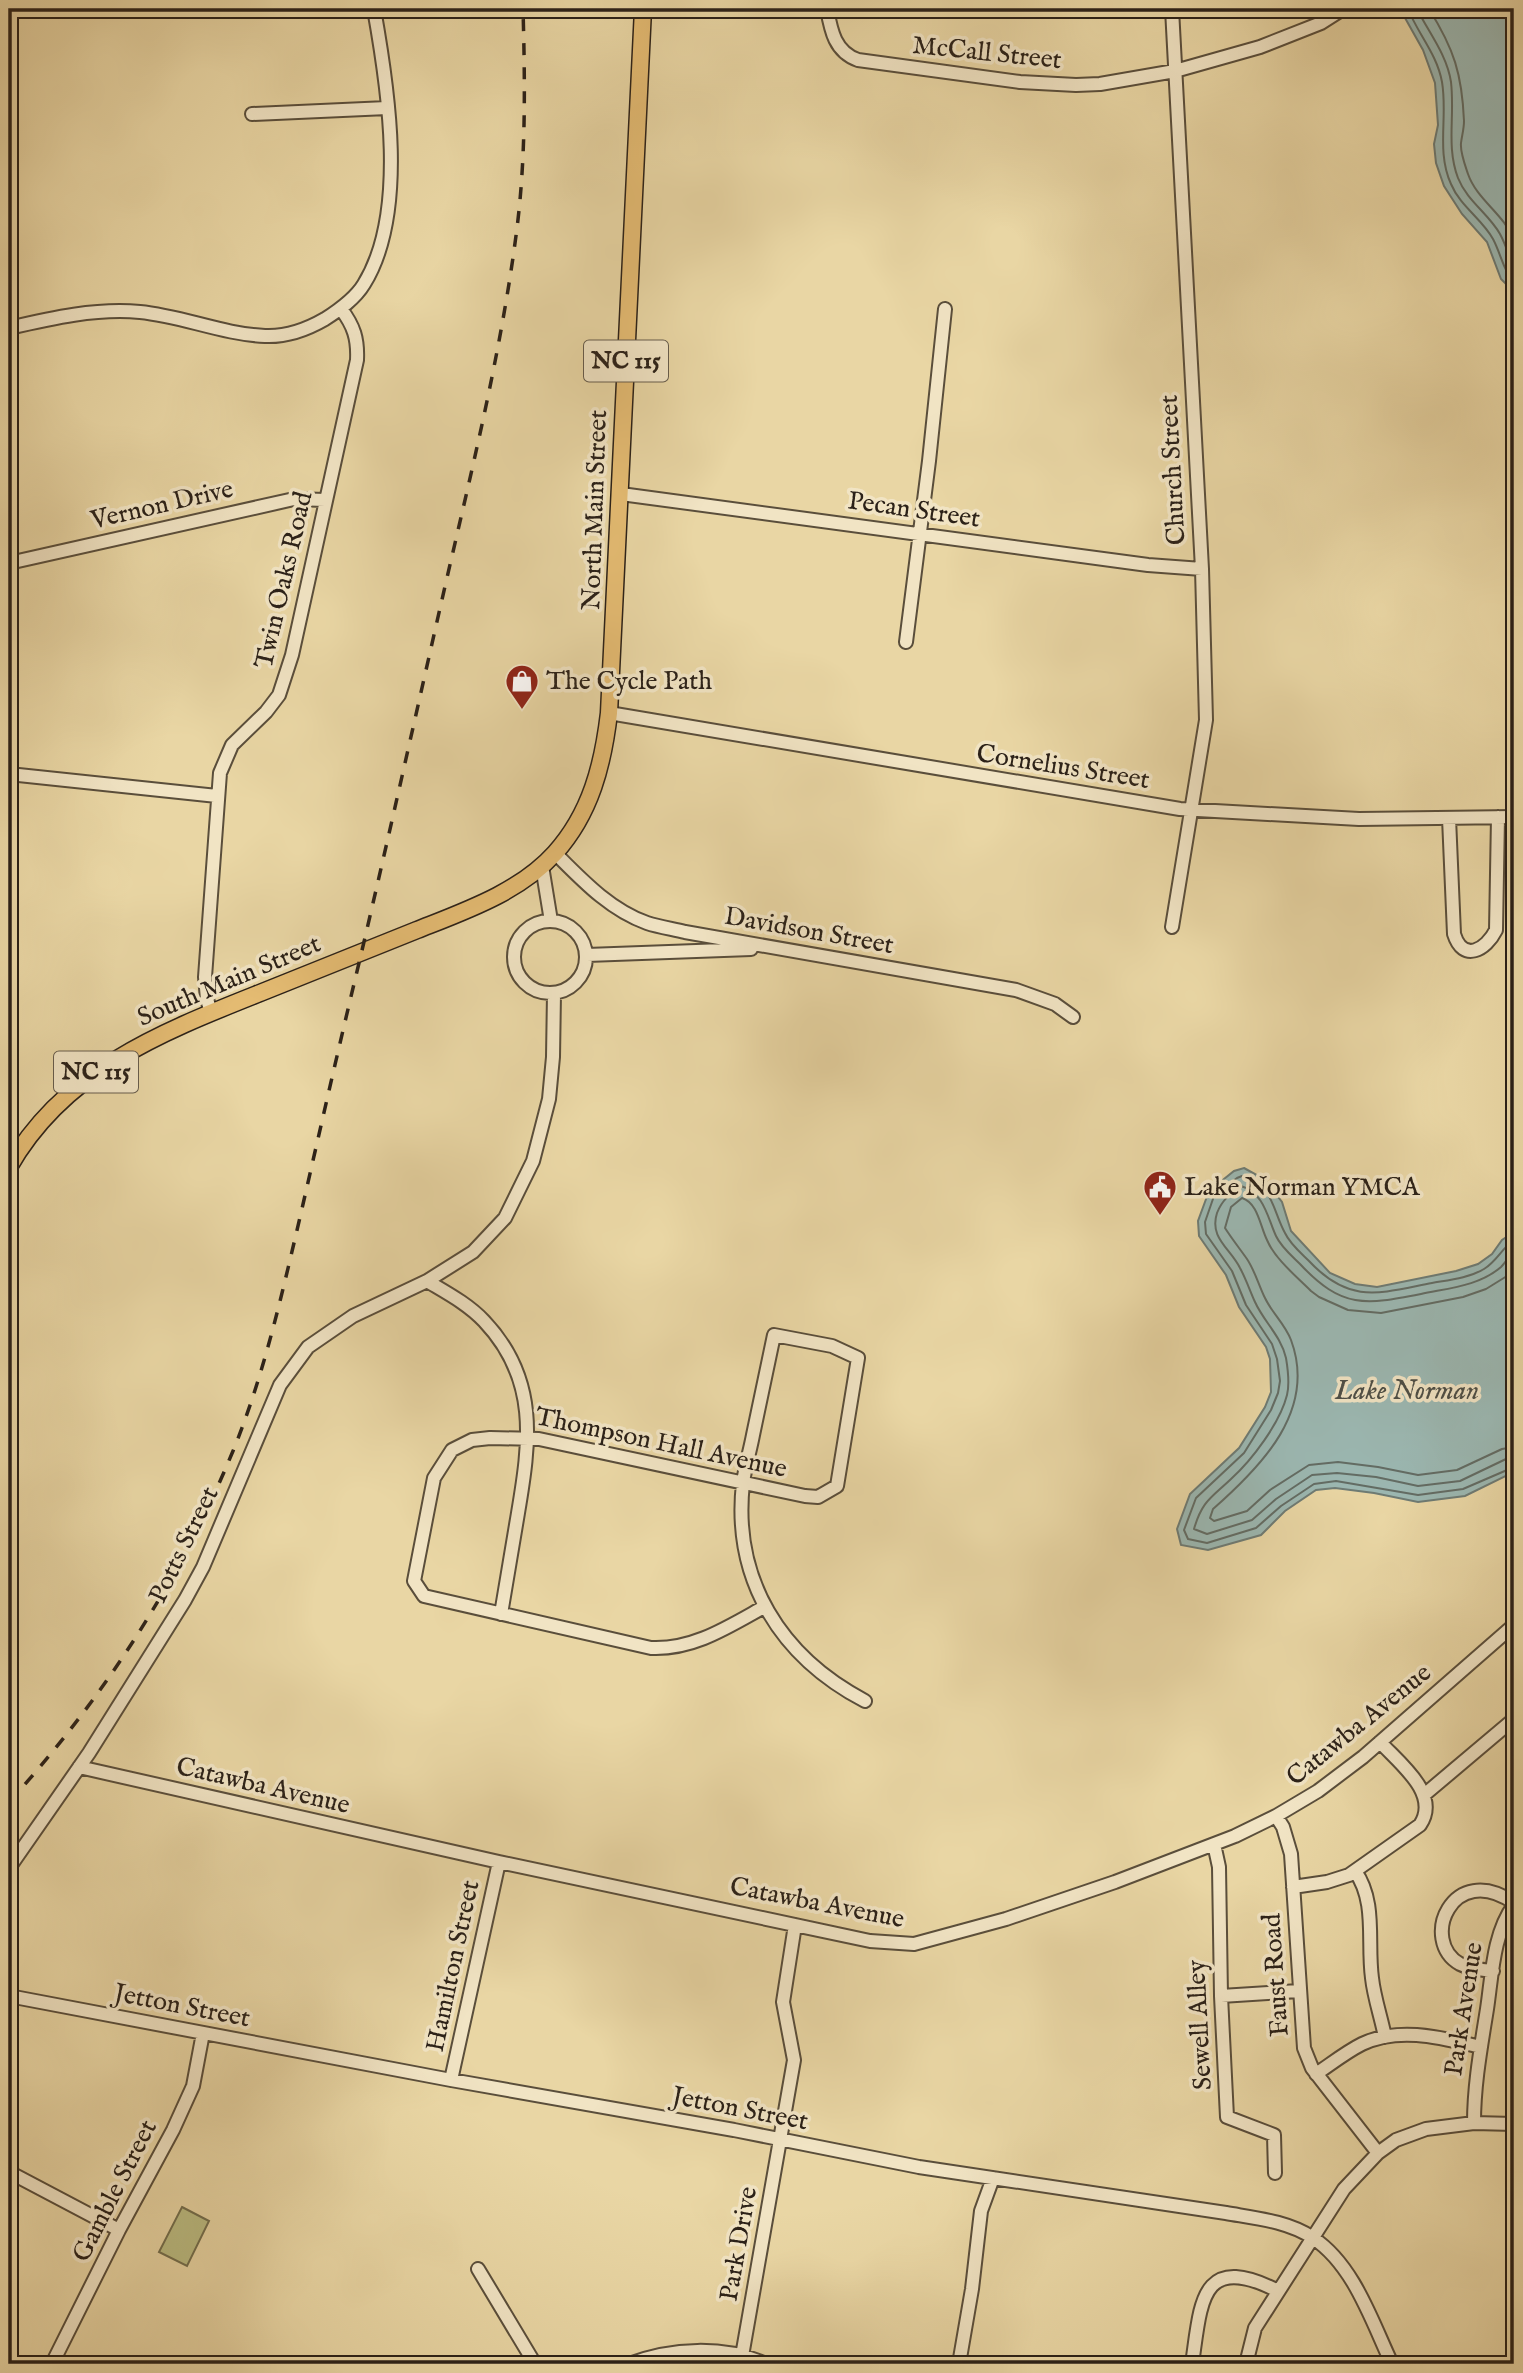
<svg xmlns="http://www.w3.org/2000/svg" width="1523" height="2373" font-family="'IM FELL English',serif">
	<rect width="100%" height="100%" fill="#e9d6a4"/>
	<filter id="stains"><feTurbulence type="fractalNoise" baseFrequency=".00286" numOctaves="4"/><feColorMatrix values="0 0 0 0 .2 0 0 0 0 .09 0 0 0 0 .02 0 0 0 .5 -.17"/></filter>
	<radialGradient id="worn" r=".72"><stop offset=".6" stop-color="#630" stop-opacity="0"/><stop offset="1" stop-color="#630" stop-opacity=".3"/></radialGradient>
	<path fill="#bbbc82" stroke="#736e4d" stroke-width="2" d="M 182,2207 L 209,2221 L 187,2266 L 159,2252 Z"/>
	<path fill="#9bb7b1" stroke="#6e7b74" stroke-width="2" d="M 1400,9 L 1509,9 L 1514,18 L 1514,292 L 1501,279 L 1487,242 L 1462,214 L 1444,186 L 1436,163 L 1434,144 L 1438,125 L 1435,83 L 1423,50 Z
		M 1244,1168 L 1264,1179 L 1282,1202 L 1291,1231 L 1330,1273 L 1355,1284 L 1377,1287 L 1456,1271 L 1478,1264 L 1492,1254 L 1502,1240 L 1514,1232 L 1514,1472 L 1465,1496 L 1418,1502 L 1374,1493 L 1335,1488 L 1316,1490 L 1285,1511 L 1261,1535 L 1208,1550 L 1181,1545 L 1177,1529 L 1190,1494 L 1239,1448 L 1265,1407 L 1271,1392 L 1270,1359 L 1266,1347 L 1239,1307 L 1226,1275 L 1199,1236 L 1198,1221 L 1209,1191 L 1234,1171 Z"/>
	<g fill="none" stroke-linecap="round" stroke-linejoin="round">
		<path stroke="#636c64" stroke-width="2" d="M 1408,9 C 1418,34 1437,54 1442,82 C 1448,117 1436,151 1451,184 C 1460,206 1482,219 1493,239 C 1501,254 1503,270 1514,283
			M 1417,9 C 1429,33 1447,55 1451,82 C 1455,117 1446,146 1458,178 C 1467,201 1489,214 1500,234 C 1506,245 1510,258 1514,270
			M 1429,9 C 1454,49 1462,74 1464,121 C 1464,129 1462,135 1461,143 C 1460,152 1465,165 1468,174 C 1477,200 1504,214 1514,240
			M 1514,1240 C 1502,1248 1497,1261 1484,1269 C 1469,1278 1449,1280 1432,1283 C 1380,1293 1350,1305 1309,1261 C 1301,1253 1290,1244 1285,1233 C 1272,1209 1274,1186 1242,1176 L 1237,1178 L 1214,1196 L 1205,1222 L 1206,1234 L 1232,1271 L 1246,1305 L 1272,1344 L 1277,1359 L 1280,1381 L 1278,1393 L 1271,1410 L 1244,1453 L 1196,1498 L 1184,1530 L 1188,1539 L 1207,1543 L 1256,1528 L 1281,1506 L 1314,1484 L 1336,1481 L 1418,1495 L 1463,1489 L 1514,1467
			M 1514,1250 C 1510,1255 1506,1262 1501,1267 C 1479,1286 1449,1288 1421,1294 C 1365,1305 1342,1309 1300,1264 C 1292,1256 1281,1247 1276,1236 C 1267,1216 1264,1193 1241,1186 C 1230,1194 1222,1200 1217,1213 C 1209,1238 1230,1248 1240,1268 C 1246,1279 1250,1291 1255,1302 C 1264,1322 1281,1336 1286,1358 C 1288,1370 1290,1383 1287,1395 C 1280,1423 1252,1460 1231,1479 C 1211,1498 1202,1501 1194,1529 L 1207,1534 L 1252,1520 L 1276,1499 L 1312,1475 L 1337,1473 L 1376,1477 L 1418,1486 L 1460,1481 L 1506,1459 L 1514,1458
			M 1514,1268 L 1507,1276 L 1486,1289 L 1463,1297 L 1381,1313 L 1348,1310 L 1319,1297 L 1311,1291 C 1296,1276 1275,1259 1267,1240 C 1260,1226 1258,1203 1242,1198 L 1231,1207 L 1225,1228 C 1232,1239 1240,1249 1247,1259 C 1255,1271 1259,1286 1265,1298 C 1272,1313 1285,1324 1291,1340 C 1317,1410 1262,1466 1213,1509 L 1210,1518 L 1214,1521 L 1247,1511 L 1270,1490 L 1309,1465 L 1338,1462 L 1378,1467 L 1418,1475 L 1457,1470 L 1502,1449 L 1514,1447"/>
		<defs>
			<path id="minor" d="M 827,9 C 831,31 835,52 858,60 L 1020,82 L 1076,85 L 1100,84 L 1175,71 L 1260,47 L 1321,23 L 1343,9
				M 252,114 L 387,108
				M 9,328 C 52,318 96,308 140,312 C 182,316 222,334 265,336 C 287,337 306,330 325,319 C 339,310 355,299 364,284 C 408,213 388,87 374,9
				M 621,494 L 1148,565 L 1202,569
				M 9,563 L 294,499 L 325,500
				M 906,642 L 929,461 L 945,309
				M 609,713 L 1180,809 L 1359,819 L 1514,817
				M 9,774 L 217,796
				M 1449,818 L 1454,934 C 1463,963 1486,950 1496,930 L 1498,817
				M 555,853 C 582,880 610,910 647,923 C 659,927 673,929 685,932 L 1016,990 L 1055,1004 L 1073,1017
				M 542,866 L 551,921
				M514 957a36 36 0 1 1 72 0a36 36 0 1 1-72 0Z
				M 1172,927 L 1206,720 L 1202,569 L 1172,9
				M 587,955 L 751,949
				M 211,1013 L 207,999 L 205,977 L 220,773 L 232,745 L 266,712 L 279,695 L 292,655 L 357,360 C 358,339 354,326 341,309
				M 427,1281 C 447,1293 468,1304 484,1321 C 539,1379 530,1442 518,1513 C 512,1547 507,1580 501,1614
				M 764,1607 C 728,1627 693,1650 651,1648 L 424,1596 L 414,1581 L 434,1478 L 452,1450 L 472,1440 L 490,1438 L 539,1439 L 805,1496 L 818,1497 L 837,1486 L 858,1358 L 832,1346 L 774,1335 C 767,1369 760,1402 753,1435 C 750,1451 745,1467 743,1483 C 732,1580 781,1657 865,1701
				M 79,1767 L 499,1862 L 870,1941 L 914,1944 L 1006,1919 L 1115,1882 L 1235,1836 L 1276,1816 L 1318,1791 L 1363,1757 L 1514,1625
				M 1424,1795 L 1514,1719
				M 1276,1816 L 1283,1827 L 1291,1854 L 1304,2048 L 1312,2068 L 1378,2153
				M 1214,1844 L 1219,1867 L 1221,1996 L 1227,2117 L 1274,2135 L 1275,2173
				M 9,1868 L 89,1753 L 185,1600 L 203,1567 L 280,1385 L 308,1347 L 353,1316 L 427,1281 L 473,1252 L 505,1218 L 533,1161 L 549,1099 L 553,1057 L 554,994
				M 1355,1871 C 1377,1902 1367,1942 1372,1978 C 1374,1997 1381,2017 1385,2037
				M 1293,1887 L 1327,1882 L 1349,1875 L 1420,1825 C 1441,1794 1399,1763 1380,1742
				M 1493,1971 C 1482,1970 1470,1969 1460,1964 C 1419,1941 1452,1860 1514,1903
				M 9,1996 L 451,2080 L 734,2130 L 919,2167 L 1226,2213 C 1254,2218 1288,2221 1313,2238 C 1354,2265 1372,2322 1392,2364
				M 1221,1996 L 1299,1991
				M 1316,2074 C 1331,2064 1346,2052 1362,2044 C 1400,2026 1442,2038 1481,2047
				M 451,2080 L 499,1862
				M 1474,2123 C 1474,2084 1481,2047 1487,2009 C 1492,1976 1493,1933 1514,1905
				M 9,2172 L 119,2230
				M 478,2269 L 535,2364
				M 742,2356 L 794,2060 L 783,2002 L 795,1925
				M 52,2364 L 119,2230 L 173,2130 L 193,2086 L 203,2033
				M 629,2364 C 671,2348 724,2345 766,2364
				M 959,2364 L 972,2289 L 981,2211 L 993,2178
				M 1192,2364 C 1201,2303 1200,2251 1278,2291
				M 1246,2364 L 1255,2328 L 1344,2189 L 1378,2153 L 1396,2140 L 1426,2129 L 1474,2123 L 1514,2124"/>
			<path id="major" d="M 9,1167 C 64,1070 162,1032 260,993 C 313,972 365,951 417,930 C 465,911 520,892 555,853 C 591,813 603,764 609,713 L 643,9"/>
		</defs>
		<use href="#minor" stroke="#5a4e3b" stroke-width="16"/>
		<use href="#major" stroke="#2b2118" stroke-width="19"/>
		<use href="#minor" stroke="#f1e4c4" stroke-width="12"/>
		<use href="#major" stroke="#e4bb72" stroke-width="16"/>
		<path stroke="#2b2118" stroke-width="3.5" stroke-dasharray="12 12" stroke-linecap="butt" d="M 9,1802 C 104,1698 179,1581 233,1451 C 264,1375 282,1294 301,1213 C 320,1130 339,1046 359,963 C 389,836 417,709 446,582 C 473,465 502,347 517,228 C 526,156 525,81 523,9"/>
	</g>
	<defs>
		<symbol id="shop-pin" viewBox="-11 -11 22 30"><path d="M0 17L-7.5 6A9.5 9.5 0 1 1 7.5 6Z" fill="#8f2418" stroke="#f1e4c4"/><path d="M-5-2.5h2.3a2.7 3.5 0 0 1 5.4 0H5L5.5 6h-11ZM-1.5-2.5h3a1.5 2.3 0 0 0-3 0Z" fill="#fff"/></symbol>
		<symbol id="civic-pin" viewBox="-11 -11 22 30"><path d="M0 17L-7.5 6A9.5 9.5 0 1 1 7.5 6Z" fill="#8f2418" stroke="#f1e4c4"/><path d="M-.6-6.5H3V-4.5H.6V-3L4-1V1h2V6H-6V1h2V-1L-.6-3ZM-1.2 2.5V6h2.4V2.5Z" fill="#fff"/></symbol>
	</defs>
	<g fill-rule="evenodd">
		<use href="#shop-pin" x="503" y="662" width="38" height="52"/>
		<use href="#civic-pin" x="1141" y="1168" width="38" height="52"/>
	</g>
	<g text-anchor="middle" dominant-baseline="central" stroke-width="7" stroke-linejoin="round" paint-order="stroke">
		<g fill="#f1e4c4" stroke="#665c4c" stroke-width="2">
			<rect x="584" y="340.5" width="84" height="41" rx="5"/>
			<rect x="54" y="1051.5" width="84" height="41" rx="5"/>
		</g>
		<g font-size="24" font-weight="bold" fill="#2b2118">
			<text x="626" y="361">NC 115</text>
			<text x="96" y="1072">NC 115</text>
		</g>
		<g font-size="26" fill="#2b2118" stroke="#f1e4c4">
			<text transform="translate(987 53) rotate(6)">McCall Street</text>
			<text transform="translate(1173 470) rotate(-93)">Church Street</text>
			<text transform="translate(162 505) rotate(-13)">Vernon Drive</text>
			<text transform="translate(595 510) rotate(-88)">North Main Street</text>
			<text transform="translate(914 510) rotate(8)">Pecan Street</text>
			<text transform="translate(284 580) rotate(-77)">Twin Oaks Road</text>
			<text transform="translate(1063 767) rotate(9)">Cornelius Street</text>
			<text transform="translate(809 931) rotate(10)">Davidson Street</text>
			<text transform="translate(229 981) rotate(-23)">South Main Street</text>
			<text transform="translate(661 1443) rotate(12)">Thompson Hall Avenue</text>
			<text transform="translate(184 1545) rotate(-64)">Potts Street</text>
			<text transform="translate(1359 1725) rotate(-39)">Catawba Avenue</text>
			<text transform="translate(263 1786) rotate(13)">Catawba Avenue</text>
			<text transform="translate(817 1903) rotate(11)">Catawba Avenue</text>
			<text transform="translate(453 1966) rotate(-78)">Hamilton Street</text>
			<text transform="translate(1276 1975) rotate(-94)">Faust Road</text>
			<text transform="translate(182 2006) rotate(11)">Jetton Street</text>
			<text transform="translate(1464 2009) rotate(-81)">Park Avenue</text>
			<text transform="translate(1200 2025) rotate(-93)">Sewell Alley</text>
			<text transform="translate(740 2109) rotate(11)">Jetton Street</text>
			<text transform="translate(115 2191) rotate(-63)">Gamble Street</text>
			<text transform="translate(739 2244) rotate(-80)">Park Drive</text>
		</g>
		<g font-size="26" fill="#2b2118" stroke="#f1e4c4" text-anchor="start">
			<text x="546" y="681">The Cycle Path</text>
			<text x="1184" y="1187">Lake Norman YMCA</text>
		</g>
		<g font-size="28" font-style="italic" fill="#4d4e46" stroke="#f1e4c4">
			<text x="1407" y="1391">Lake Norman</text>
		</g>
	</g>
	<rect width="1523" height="2373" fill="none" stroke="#e9d6a4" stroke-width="35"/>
	<rect x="10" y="10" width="1502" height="2352" fill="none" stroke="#2b2118" stroke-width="3.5"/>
	<rect x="18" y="18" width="1488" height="2338" fill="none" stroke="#2b2118" stroke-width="2"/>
	<rect width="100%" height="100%" filter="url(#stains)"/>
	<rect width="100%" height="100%" fill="url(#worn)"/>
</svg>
